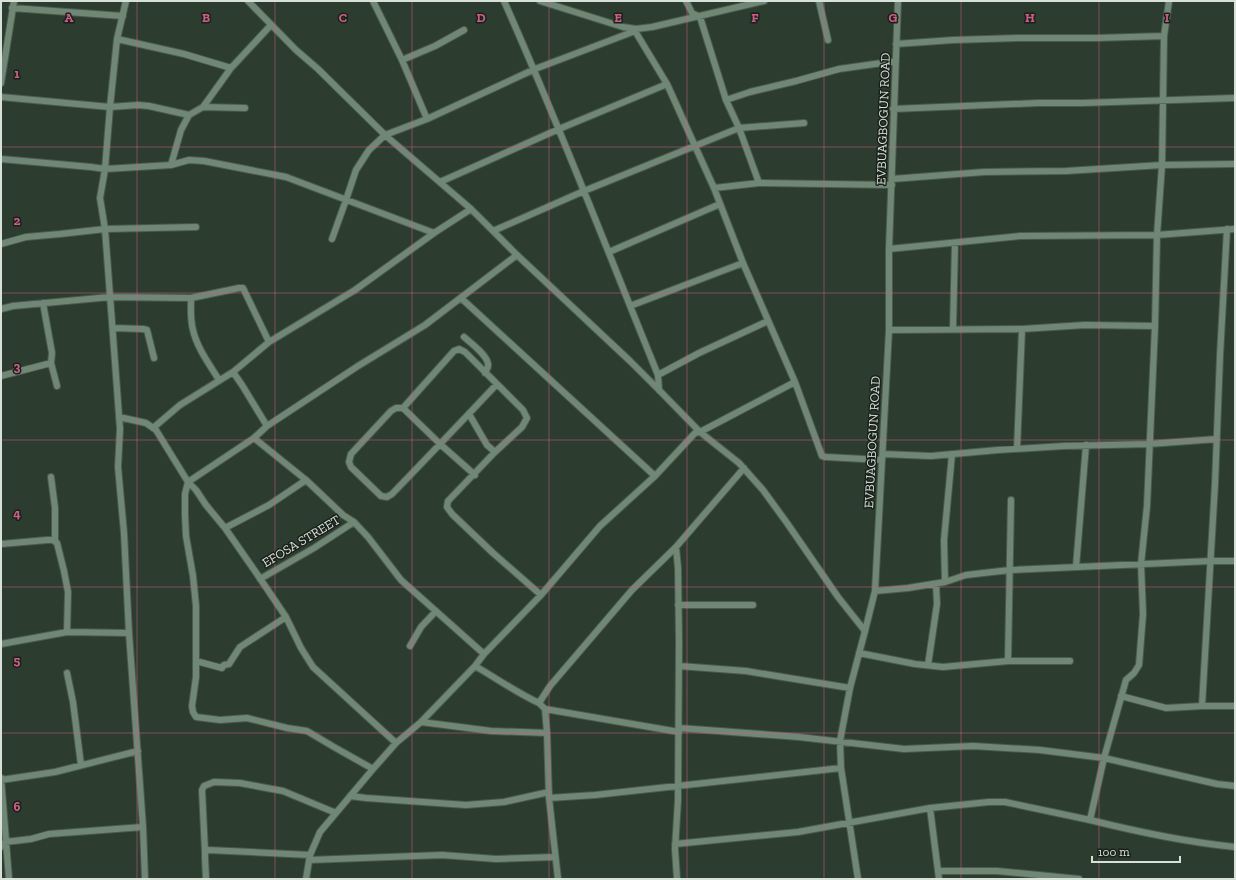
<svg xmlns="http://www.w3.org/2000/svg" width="1236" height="880" font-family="'Zilla Slab',serif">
	<rect width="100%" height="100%" fill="#2c3c2f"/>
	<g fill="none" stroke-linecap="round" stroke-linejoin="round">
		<defs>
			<path id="minor" d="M 126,1 L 117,39 L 110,107 L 105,169 L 100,198 L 105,229 L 120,429 L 118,467 L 124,533 L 129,633 L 143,827 L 145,879
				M 248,1 L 296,50 L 318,69 L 385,135 L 471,209 L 517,255 L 630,361 L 659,390 L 700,432 L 795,382
				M 373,1 L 402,60 L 427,119
				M 504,1 C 559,124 607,250 658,375 L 659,390
				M 540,1 L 623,27 L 636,29 L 652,27 L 764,1
				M 686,1 L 692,13 L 700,17 L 726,100 L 739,128 L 759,183
				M 819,1 L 828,40
				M 12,8 L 123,16
				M 635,31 L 667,84 L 695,146 L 714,188 L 743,263 L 795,382 L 822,456 L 826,457 L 882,460
				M 117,39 L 184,54 L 231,68
				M 896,44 L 953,40 L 1020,38 L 1096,38 L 1164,36
				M 402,60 L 435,46 L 464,30
				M 1,83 L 14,1
				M 1,97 L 110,107 L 138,105 L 149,106 L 189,115
				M 726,100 L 750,92 L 796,81 L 839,69 L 896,61
				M 203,107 L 245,108
				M 893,109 L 1038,103 L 1082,103 L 1235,98
				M 1,159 L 91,167 L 105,169 L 171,165 L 189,160 L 204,161 L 286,177 L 434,233
				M 171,165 L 181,130 L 189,115 L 203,107 L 231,68 L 271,25
				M 892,179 L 984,172 L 1066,171 L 1162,165 L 1235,164
				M 440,182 L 559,129 L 667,84
				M 714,188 L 759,183 L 892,185
				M 493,231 L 584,191 L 739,128 L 804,123
				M 332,239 L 346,200 L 356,170 L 369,150 L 385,135 L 427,119 L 535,69 L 635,31 L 636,29
				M 1,244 L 26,237 L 60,234 L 105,229 L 196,227
				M 889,249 L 1020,236 L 1157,235 L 1235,229
				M 609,252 L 720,204
				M 191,298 C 191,309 190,319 193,330 C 197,348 210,365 219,380
				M 461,298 L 655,476
				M 630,306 L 743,263
				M 1,309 L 13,306 L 110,297 L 191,298 L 239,288 L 243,288 L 269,342
				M 113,328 L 143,329 L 147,330 L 154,358
				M 953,329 L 955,243
				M 889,330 L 1022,329 L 1085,325 L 1155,326
				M 464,337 C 471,343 487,355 488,364 C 489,368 486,370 485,373
				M 51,363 L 57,386
				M 233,372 L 242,385 L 267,426
				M 658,375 L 699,353 L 768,321
				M 1,376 L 51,363 L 52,353 L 43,303
				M 403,408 L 454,351 L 459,349 L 465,352 L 523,410 L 527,418 L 522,427 L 494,453 L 448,501 L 447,507 L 452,514 L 493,553 L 541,595
				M 469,414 L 487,445 L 495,452
				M 119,417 L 146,423 L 156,430 L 188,482 L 196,490 L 206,505 L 225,528 L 257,574 L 286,617 L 301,648 L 313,667 L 396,743
				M 153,428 L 180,405 L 233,372 L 269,342 L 355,290 L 434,233 L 471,209
				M 254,438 L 306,480 L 343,515 L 354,522 L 368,537 L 401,580 L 484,654
				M 1017,449 L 1022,329
				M 883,454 L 931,456 L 998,450 L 1064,446 L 1149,444 L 1217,439
				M 475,475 L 440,444 L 436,440 L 403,408 L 396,408 L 391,411 L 351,454 L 349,462 L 351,467 L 381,496 L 387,497 L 392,494 C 427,458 462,421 497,384
				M 51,477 L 55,508 L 55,541
				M 1011,500 L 1008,661 L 1070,661
				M 225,528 L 269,505 L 306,480
				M 1,544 L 47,540 L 53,540 L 57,543 L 64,571 L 68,592 L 67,632
				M 1076,567 L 1086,445
				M 260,579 L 314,548 L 354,522
				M 945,582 L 944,540 L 952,454
				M 875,591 L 908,588 L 945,582 L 966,575 L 1010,570 L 1211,561 L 1235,561
				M 678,605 L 753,605
				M 1,644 L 67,632 L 129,633
				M 410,646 L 421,627 L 436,611
				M 859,653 L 915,664 L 943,667 L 1008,661
				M 196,661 L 222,668 L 224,665 L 229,664 L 240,647 L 286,617
				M 928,665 L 937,604 L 936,584
				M 475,666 C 496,678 517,693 539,703
				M 679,666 L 746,671 L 850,688
				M 67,673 L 73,702 L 81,765
				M 1121,696 L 1166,708 L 1202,706 L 1235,706
				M 1202,706 L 1215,484 L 1220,356 L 1227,229
				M 545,709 L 679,732
				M 421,722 L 491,731 L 547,733
				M 679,728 L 799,737 L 904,749 L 973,746 L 1040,750 L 1104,758 L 1217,784 L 1235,786
				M 373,769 L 334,747 L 307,731 L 287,728 L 247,718 L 220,720 L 196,717 L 193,712 L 192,706 L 196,677 L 196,606 L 193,576 L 186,536 L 185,515 L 185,494 L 188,482 L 254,438 L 267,426 L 358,366 L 425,325 L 517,255
				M 1,778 L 9,879
				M 1,780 L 55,772 L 138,751
				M 350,796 L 366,798 L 466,805 L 504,802 L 549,792
				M 549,798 L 595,795 L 841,768
				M 930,808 L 939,879
				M 1090,820 C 1138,832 1186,842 1235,847
				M 675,844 L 798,832 L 930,808 L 989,802 L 1005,802 L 1090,820 L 1104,758 L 1126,680 L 1134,673 L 1139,665 L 1143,614 L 1141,564 L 1147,506 L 1155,326 L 1157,235 L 1162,165 L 1164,36 L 1169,1
				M 1,847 L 5,842 L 31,839 L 49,834 L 143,827
				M 205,852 L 202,790 L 204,786 L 214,782 L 240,783 L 261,787 L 283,791 L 336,813
				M 309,860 L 442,855 L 496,859 L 555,857
				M 938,871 L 997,871 L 1079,879
				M 206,879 L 205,858 L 205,852 L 208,850 L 310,855
				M 306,879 L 310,855 L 320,832 L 373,769 L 396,743 L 421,722 L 475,666 L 484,654 L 541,595 L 600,526 L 655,476 L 695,433 L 700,432 L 739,463 L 763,490 L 787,523 L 838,597 L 865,631
				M 558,879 L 549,798 L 547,733 L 545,709 L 539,703 L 550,686 L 632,590 L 676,547
				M 677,879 L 675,849 L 678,800 L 679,642 L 678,568 L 676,547 L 744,468
				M 858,879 L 841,768 L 840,741 L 850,688 L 865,631 L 875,591 L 889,330 L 889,249 L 898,1"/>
		</defs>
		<use href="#minor" stroke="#4b5a4e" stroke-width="8"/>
		<use href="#minor" stroke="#718775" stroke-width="6"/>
	</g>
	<path fill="none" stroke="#c95e87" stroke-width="1" stroke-opacity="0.55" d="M 137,1 L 137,879M 275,1 L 275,879M 412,1 L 412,879M 549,1 L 549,879M 687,1 L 687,879M 824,1 L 824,879M 961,1 L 961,879M 1099,1 L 1099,879M 1,147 L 1235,147M 1,293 L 1235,293M 1,440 L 1235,440M 1,587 L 1235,587M 1,733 L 1235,733"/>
	<g text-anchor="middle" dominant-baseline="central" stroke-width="3" stroke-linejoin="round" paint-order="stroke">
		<g font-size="13" fill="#d7e1d9" stroke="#1a211b">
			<text transform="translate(883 119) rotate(-88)">EVBUAGBOGUN ROAD</text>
			<text transform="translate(872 442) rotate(-87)">EVBUAGBOGUN ROAD</text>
			<text transform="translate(301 541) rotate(-31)">EFOSA STREET</text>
		</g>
	</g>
	<g font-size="13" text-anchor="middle" font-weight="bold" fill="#c95e87" stroke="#1a211b" stroke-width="3" stroke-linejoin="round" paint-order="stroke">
		<text x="69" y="22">A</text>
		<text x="206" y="22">B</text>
		<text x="343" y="22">C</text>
		<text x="481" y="22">D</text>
		<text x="618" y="22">E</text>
		<text x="755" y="22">F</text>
		<text x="893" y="22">G</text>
		<text x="1030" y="22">H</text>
		<text x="1167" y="22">I</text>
		<text x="17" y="78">1</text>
		<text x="17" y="225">2</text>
		<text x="17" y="371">3</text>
		<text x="17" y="518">4</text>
		<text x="17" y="665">5</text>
		<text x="17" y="811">6</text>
	</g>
	<rect width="1236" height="880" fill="none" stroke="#d7e1d9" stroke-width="4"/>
	<path d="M1092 856v6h88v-6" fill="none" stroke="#d7e1d9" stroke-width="2"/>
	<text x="1098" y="856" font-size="12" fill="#d7e1d9" stroke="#1a211b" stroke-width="3" paint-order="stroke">100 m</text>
</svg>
